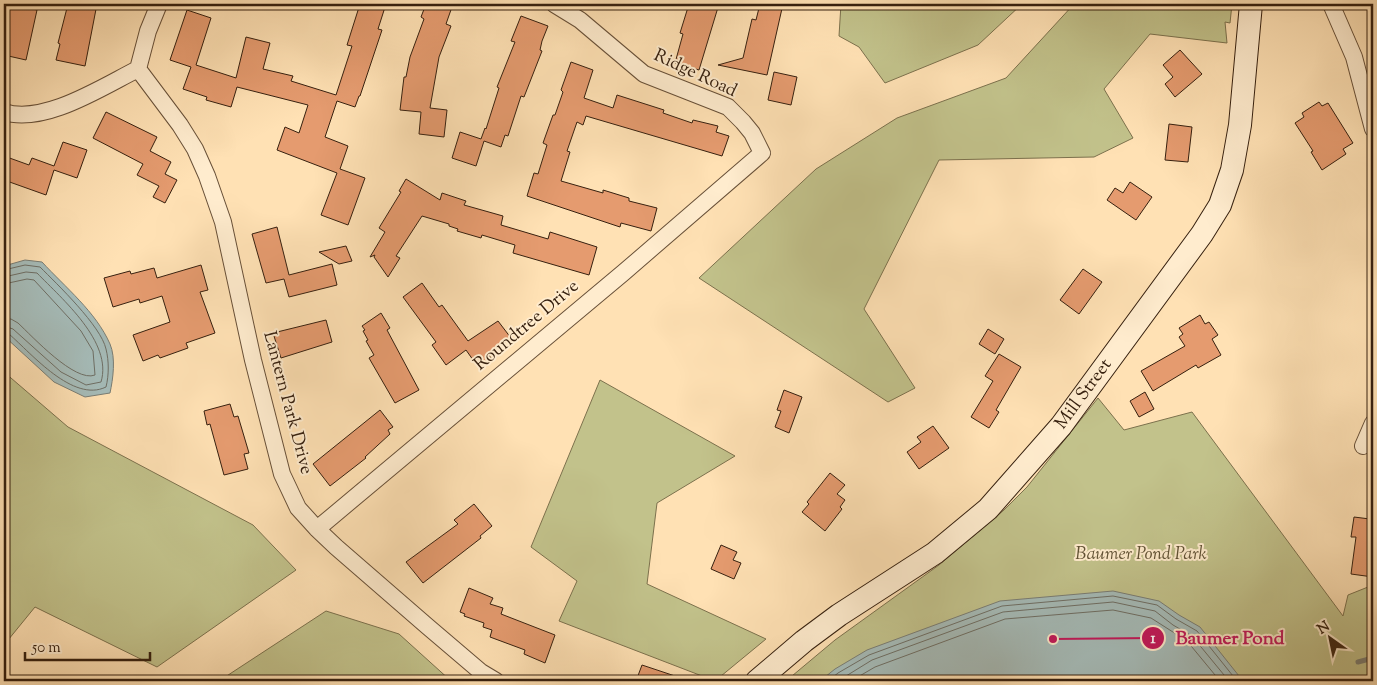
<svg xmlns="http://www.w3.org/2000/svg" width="1377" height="685" font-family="'Sorts Mill Goudy',serif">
	<rect width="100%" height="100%" fill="#ffe1b4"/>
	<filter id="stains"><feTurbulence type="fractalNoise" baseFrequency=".004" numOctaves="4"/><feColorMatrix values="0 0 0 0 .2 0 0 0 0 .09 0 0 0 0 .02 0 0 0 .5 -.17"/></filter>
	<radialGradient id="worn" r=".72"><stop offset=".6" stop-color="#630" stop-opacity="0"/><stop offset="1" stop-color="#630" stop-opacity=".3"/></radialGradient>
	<path fill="#c2c28b" stroke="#7c714d" d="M 841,4 L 1022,4 L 978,45 L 885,83 L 859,47 L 839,36 Z
		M 1074,4 L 1232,4 L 1230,23 L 1225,22 L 1227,43 L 1150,34 L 1104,89 L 1133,138 L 1094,157 L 939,160 L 864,309 L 915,388 L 888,402 L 699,278 L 816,169 L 897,118 L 1006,78 Z
		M 4,372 L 68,427 L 253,525 L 296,570 L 157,667 L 35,607 L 4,645 Z
		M 600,380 L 735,456 L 657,503 L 647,584 L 766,639 L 715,681 L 559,621 L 577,581 L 531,547 Z
		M 1098,398 L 1124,430 L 1192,412 L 1343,616 L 1348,595 L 1373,585 L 1373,681 L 786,681 L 835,640 L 939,565 L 1004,510 L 1027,487 Z
		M 326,611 L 399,634 L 451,681 L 219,681 Z"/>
	<path fill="#a5bbb8" stroke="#797d74" d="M 25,260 L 42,262 C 65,287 96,312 110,344 C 116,358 113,379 110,393 L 85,397 L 54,382 L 4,336 L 4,266 Z
		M 1113,591 L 1159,601 L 1179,615 L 1200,627 L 1243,681 L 820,681 L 835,669 L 867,650 L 1000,601 Z"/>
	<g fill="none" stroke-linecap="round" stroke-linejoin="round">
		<path stroke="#6e6e64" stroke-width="1" d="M 4,270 L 25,265 L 40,267 C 57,284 101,326 106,349 C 109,361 109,375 106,387 C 73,403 32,354 9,334 L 4,332
			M 4,277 L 26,272 L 37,273 C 62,299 113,342 101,382 L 86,385 L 61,372 L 13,329 L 4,326
			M 4,284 L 27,279 L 34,280 L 81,331 L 93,351 L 95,375 C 75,383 32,336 18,323 L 11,319 L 4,319
			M 828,681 L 838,673 L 869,655 L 1002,606 L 1113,596 L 1157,605 L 1176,619 L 1197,631 L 1237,681
			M 838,681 L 872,660 L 1003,612 L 1113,602 L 1155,611 L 1173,625 L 1192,636 L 1229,681
			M 851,681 L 875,667 L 1005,619 L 1113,610 L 1151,618 L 1187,641 L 1220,681"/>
		<path stroke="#797d74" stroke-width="5" d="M 1358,662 L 1373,658"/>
	</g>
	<path fill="#e59b6f" stroke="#36200f" d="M 10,4 L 37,10 L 26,60 L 4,55 L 4,35 Z
		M 68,4 L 97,4 L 85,66 L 56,60 L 60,44 L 58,43 Z
		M 360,4 L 386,4 L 378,29 L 382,30 L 360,96 L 359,96 L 355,107 L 337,101 L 325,137 L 348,146 L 340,169 L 365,178 L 348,225 L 321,215 L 337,173 L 277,150 L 285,127 L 299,133 L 308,105 L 237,87 L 231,107 L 206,100 L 207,97 L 183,89 L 191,67 L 170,60 L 187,10 L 211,18 L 196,65 L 236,78 L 246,37 L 270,43 L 263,69 L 293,76 L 291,81 L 336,95 L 352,46 L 347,45 Z
		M 426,4 L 453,4 L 446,24 L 451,26 L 439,57 L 430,108 L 447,110 L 444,137 L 419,134 L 421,112 L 400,110 L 404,77 L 406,77 L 410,57 L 424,19 L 421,17 Z
		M 689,4 L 719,4 L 699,70 L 675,63 L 683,34 L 680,33 Z
		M 760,4 L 783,4 L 767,75 L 718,65 L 743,58 L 752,19 L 756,20 Z
		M 521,16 L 548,26 L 542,41 L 540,50 L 542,51 L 524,97 L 521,96 L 508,136 L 505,135 L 501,147 L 484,141 L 476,166 L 452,158 L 460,132 L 481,139 L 485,128 L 486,129 L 499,88 L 497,87 L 515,42 L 511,41 Z
		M 1180,50 L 1202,74 L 1175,97 L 1165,84 L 1173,77 L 1163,65 Z
		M 571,62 L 593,70 L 584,98 L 613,108 L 617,95 L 664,110 L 663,113 L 692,123 L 693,120 L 718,126 L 716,132 L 729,136 L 722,156 L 586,116 L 583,125 L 577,122 L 567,151 L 570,152 L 561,181 L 603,193 L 603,190 L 629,198 L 629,201 L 657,208 L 651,231 L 621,223 L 620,227 L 527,196 L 534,173 L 538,174 L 547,145 L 543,143 L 553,115 L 555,115 L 563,92 L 561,90 Z
		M 774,72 L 797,77 L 791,105 L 768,100 Z
		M 1319,102 L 1322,106 L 1328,103 L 1353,143 L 1343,149 L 1346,154 L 1322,170 L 1311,152 L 1313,151 L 1295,123 L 1304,117 L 1302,113 Z
		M 106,112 L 157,137 L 150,151 L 171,162 L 165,174 L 177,180 L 165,203 L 153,197 L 159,186 L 137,175 L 143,164 L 93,138 Z
		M 1169,124 L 1192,127 L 1188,162 L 1165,160 Z
		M 63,142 L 87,150 L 77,178 L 54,170 L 46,195 L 4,180 L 4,156 L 29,165 L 32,158 L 54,166 Z
		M 406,179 L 440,200 L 442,193 L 466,201 L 464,205 L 503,216 L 501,225 L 548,239 L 550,232 L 597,247 L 589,275 L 513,253 L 515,245 L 482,235 L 481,238 L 457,231 L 458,229 L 449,226 L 449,224 L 422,216 L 396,256 L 400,258 L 388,277 L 374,257 L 375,255 L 370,257 L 385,232 L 379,228 L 401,192 L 399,191 Z
		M 1130,182 L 1152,197 L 1136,220 L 1107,200 L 1115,188 L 1123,193 Z
		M 277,227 L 289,275 L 332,264 L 337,285 L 289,297 L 284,279 L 266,283 L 252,234 Z
		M 346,246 L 352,261 L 339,264 L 319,252 Z
		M 201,265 L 208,290 L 200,292 L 215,333 L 186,343 L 188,348 L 160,358 L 158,355 L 143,361 L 133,335 L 170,322 L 162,296 L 140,303 L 139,299 L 113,307 L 104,278 L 130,271 L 131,274 L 154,268 L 157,278 Z
		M 1083,269 L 1102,282 L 1079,314 L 1060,300 Z
		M 422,283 L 439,307 L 442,305 L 468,341 L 498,321 L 511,338 L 488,354 L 491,358 L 478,367 L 466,350 L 446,365 L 432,345 L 436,342 L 403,297 Z
		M 381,313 L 390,328 L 387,330 L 419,390 L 395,403 L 369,358 L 374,355 L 366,341 L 368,340 L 363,331 L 365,330 L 362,326 Z
		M 1200,315 L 1205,324 L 1209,322 L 1218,335 L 1212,339 L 1221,355 L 1198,368 L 1196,365 L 1153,391 L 1141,371 L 1185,346 L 1179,337 L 1183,334 L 1179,328 Z
		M 326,320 L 332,342 L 281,358 L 273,333 Z
		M 988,329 L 1004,339 L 995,354 L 979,344 Z
		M 999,354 L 1021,367 L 996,410 L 999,412 L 989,428 L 971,417 L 993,381 L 985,376 Z
		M 784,390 L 802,397 L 789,433 L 775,427 L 781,411 L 777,410 Z
		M 1145,392 L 1154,409 L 1139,417 L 1130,401 Z
		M 230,404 L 234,417 L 238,416 L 249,453 L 244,454 L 248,469 L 224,475 L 210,424 L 207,425 L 204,411 Z
		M 380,410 L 393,427 L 388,430 L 390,434 L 365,457 L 366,458 L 330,486 L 313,464 Z
		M 933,426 L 949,448 L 919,469 L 907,452 L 921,442 L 917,437 Z
		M 830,473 L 845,485 L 837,494 L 845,500 L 840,507 L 842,509 L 825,531 L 802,512 L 809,504 L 807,502 Z
		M 474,504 L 492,526 L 480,536 L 481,538 L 423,583 L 406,562 L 458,524 L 454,520 Z
		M 1354,517 L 1370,519 L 1370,523 L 1373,524 L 1373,577 L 1351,574 L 1356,537 L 1351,537 Z
		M 721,545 L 737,552 L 733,560 L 741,563 L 734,579 L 711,569 Z
		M 469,588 L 493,598 L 490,604 L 503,608 L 501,614 L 555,635 L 545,663 L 524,654 L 525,650 L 490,637 L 492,630 L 483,627 L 484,623 L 464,616 L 465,614 L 460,612 Z
		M 642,665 L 684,679 L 683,681 L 636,681 Z"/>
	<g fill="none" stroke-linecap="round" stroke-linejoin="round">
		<defs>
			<path id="street" d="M 1331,4 L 1354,57 L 1373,129
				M 138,69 L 180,125 L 195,149 L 207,176 L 223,222 L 253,360 L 282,474 L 298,508 L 317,529 L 336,547 L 427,626 L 481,672 L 496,681
				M 138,69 L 148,31 L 159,4
				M 4,112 C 44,125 102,87 138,69
				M 1363,446 L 1373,423
				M 317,529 L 623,273 L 762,153 L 752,133 L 743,122 L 728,107 L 644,74 L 580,20 L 554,4"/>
			<g id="secondary">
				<path id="s1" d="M 757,681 L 804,641 L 839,615 L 935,553 L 988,509 L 1061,426 L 1202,234 L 1220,205 L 1232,170 L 1240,125 L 1251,4"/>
			</g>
		</defs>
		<use href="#street" stroke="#685038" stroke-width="18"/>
		<use href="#secondary" stroke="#36200f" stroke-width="24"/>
		<use href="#street" stroke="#ffecce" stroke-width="16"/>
		<use href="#secondary" stroke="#ffecce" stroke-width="22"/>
	</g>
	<g text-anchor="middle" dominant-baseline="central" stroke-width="4" stroke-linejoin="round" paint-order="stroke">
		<g font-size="18" fill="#36200f" stroke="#ffecce">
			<text transform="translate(695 74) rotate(25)">Ridge Road</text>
			<text transform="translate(527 326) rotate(-40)">Roundtree Drive</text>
			<text stroke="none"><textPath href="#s1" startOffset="438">Mill Street</textPath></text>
			<text transform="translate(287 403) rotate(75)">Lantern Park Drive</text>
		</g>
		<g font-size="18" font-style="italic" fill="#605134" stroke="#ffecce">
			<text x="1141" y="555">Baumer Pond Park</text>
		</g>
	</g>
	<path fill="none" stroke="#c2185b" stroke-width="2" d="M1053 639L1153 638"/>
	<g fill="#c2185b" stroke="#ffecce" stroke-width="2">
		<circle cx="1053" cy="639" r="5"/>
		<circle cx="1153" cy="638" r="12"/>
	</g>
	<g font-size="15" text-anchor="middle" font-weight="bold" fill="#fff">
		<text x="1153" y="643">1</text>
	</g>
	<g font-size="19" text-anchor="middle" font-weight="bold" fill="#c2185b" stroke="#ffecce" stroke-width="4" stroke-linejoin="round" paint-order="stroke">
		<text x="1230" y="644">Baumer Pond</text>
	</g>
	<rect width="1377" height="685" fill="none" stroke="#ffe1b4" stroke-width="20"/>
	<rect x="5" y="5" width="1367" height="675" fill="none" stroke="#36200f" stroke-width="2.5"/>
	<rect x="10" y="10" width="1357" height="665" fill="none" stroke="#36200f"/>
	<g transform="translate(1330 638) rotate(327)" stroke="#ffecce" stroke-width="4" paint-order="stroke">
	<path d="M0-4L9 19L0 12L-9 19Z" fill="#36200f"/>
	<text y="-8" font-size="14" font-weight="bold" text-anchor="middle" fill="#36200f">N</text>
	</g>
	<path d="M25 652v8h125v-8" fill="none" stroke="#36200f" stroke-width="2.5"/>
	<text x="32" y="652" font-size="15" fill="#36200f" stroke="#ffecce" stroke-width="4" paint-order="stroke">50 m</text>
	<rect width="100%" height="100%" filter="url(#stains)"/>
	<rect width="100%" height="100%" fill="url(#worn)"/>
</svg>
